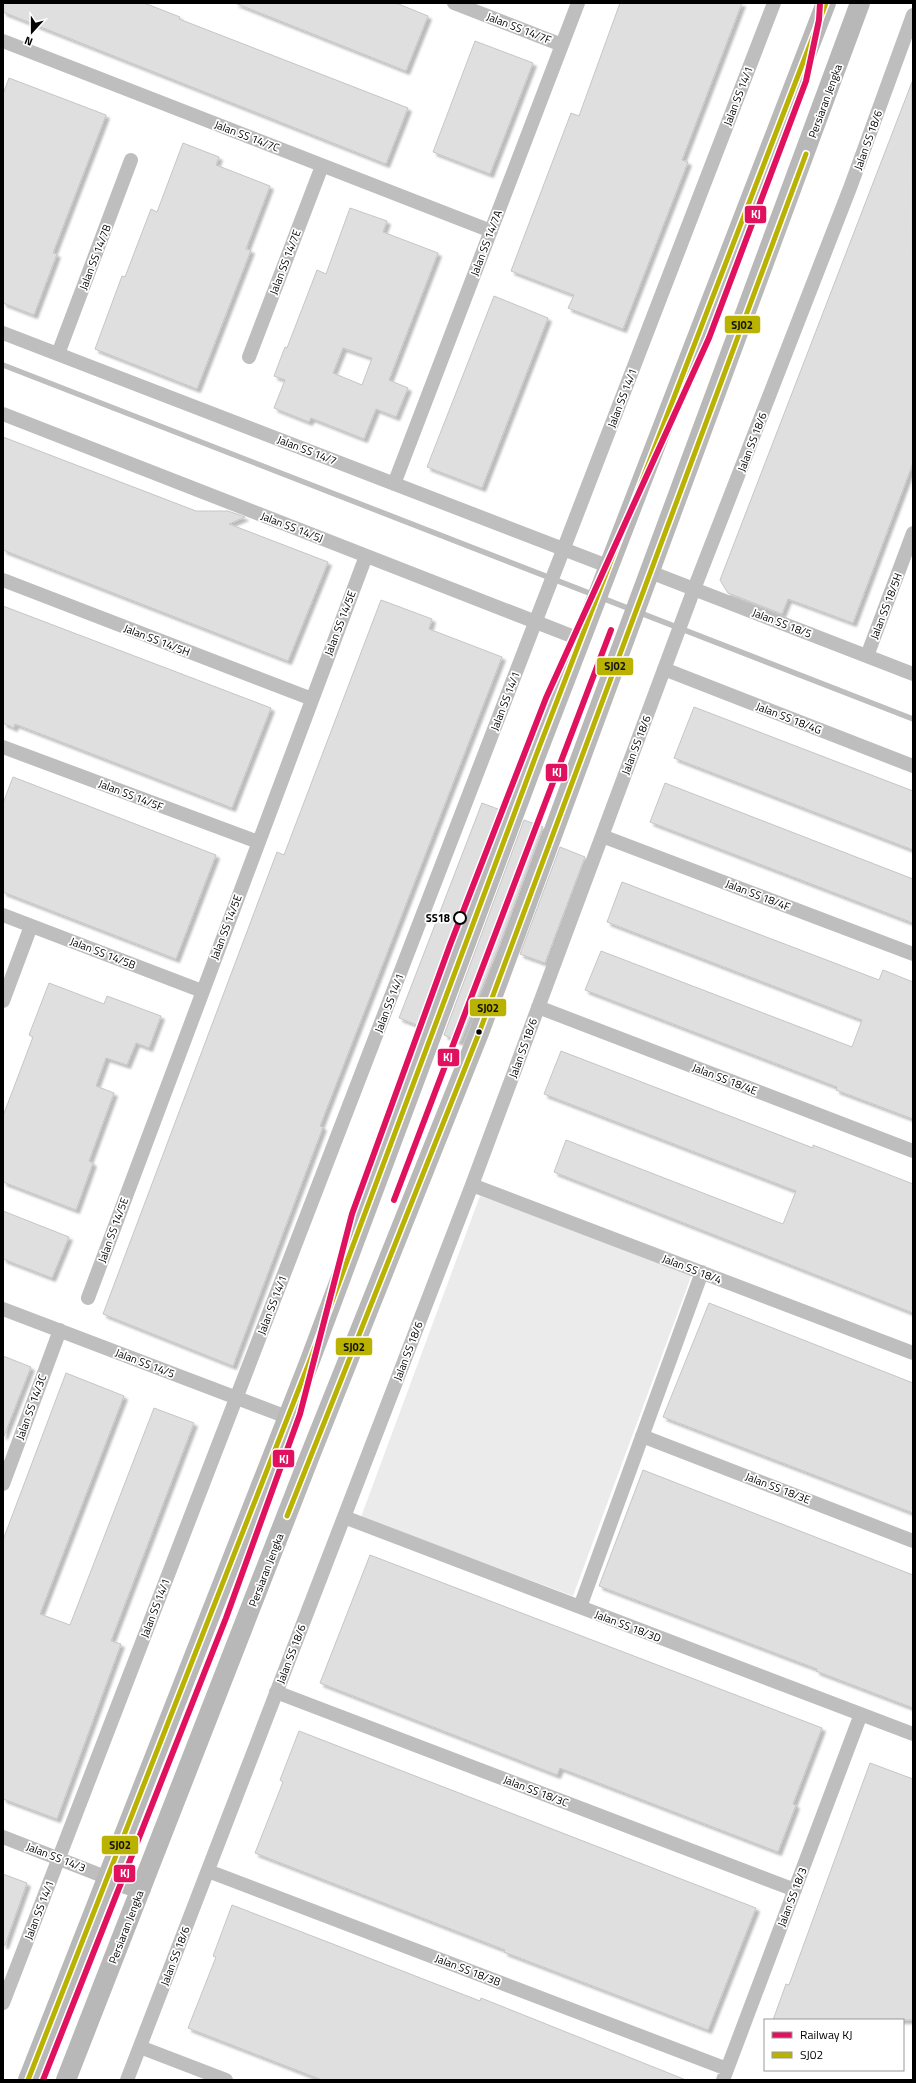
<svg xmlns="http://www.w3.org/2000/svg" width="916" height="2083" font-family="'Titillium Web',sans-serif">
	<defs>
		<filter id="shadow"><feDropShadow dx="3.5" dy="3.5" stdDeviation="1" flood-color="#0004"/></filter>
	</defs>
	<rect width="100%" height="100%" fill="#fff"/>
	<path fill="#ebebeb" d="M 480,1196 L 692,1274 L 573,1596 L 361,1517 Z"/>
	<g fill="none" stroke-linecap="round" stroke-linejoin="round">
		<path stroke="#bebebe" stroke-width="5.5" d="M 3,365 L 913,719"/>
	</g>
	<path fill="#dfdfdf" stroke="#c6c6c6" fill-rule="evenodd" filter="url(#shadow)" d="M 3,3 L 144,3 L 180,17 L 179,19 L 408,108 L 386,164 L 3,12 Z
		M 235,3 L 396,3 L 428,16 L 406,71 Z
		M 620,3 L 742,3 L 682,160 L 688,162 L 623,329 L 568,308 L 574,295 L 511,271 L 571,113 L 579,116 Z
		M 475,41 L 533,63 L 490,174 L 433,152 Z
		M 9,78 L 106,115 L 53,253 L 57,254 L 34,315 L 3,303 L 3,94 Z
		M 912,82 L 913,463 L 853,623 L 788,599 L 782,614 L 728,593 L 720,580 Z
		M 183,143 L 219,157 L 216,165 L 270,186 L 246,249 L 251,250 L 197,389 L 95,349 L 122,276 L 125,277 L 151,209 L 157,212 Z
		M 350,208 L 387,221 L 383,232 L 438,253 L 389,380 L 408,388 L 396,417 L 376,409 L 364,439 L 311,418 L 309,422 L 274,408 L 285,380 L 274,376 L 285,347 L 287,348 L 317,270 L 326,274 ZM 343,348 L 372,358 L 362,385 L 333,373 Z
		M 494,296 L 548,318 L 482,488 L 427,467 Z
		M 3,437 L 196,511 L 228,511 L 245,517 L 229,524 L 328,562 L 288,661 L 3,550 Z
		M 381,600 L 432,619 L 429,629 L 502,657 L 320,1126 L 323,1127 L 233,1366 L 103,1314 L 277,852 L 284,855 Z
		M 3,606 L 271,708 L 232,808 L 15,724 L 14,728 L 3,723 Z
		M 694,707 L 913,791 L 913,850 L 674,758 Z
		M 13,777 L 216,855 L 176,959 L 3,892 L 3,803 Z
		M 665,783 L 913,879 L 913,923 L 650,822 Z
		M 482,803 L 503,811 L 422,1027 L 399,1018 Z
		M 524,820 L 543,827 L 499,946 L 460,1042 L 444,1035 Z
		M 560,847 L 585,857 L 545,963 L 520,954 Z
		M 622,882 L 879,980 L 883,970 L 913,982 L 913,1119 L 836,1090 L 837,1087 L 585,990 L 601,951 L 852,1047 L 862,1020 L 607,922 Z
		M 49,983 L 104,1004 L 107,996 L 161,1016 L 149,1048 L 136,1043 L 127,1065 L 106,1058 L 96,1086 L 114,1093 L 89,1161 L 93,1163 L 76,1210 L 3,1182 L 3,1116 L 33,1037 L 29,1035 Z
		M 561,1051 L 813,1148 L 813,1145 L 913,1184 L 913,1313 L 554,1172 L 566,1140 L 783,1224 L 796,1191 L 544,1094 Z
		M 3,1211 L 69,1237 L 52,1278 L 3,1259 Z
		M 709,1303 L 913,1383 L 913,1513 L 663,1417 Z
		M 3,1356 L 31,1367 L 4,1436 L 3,1436 Z
		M 66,1373 L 124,1396 L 40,1614 L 70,1625 L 154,1408 L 194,1423 L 111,1641 L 121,1644 L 57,1819 L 3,1799 L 3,1540 Z
		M 643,1470 L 913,1575 L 913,1708 L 816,1671 L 817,1669 L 599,1586 Z
		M 370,1555 L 822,1728 L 793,1804 L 796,1805 L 778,1852 L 560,1768 L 557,1775 L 320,1683 Z
		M 299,1731 L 756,1908 L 708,2030 L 504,1952 L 505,1950 L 255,1853 L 283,1782 L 280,1780 Z
		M 870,1763 L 913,1779 L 913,2020 L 773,2020 L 786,1984 L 789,1985 Z
		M 3,1874 L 27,1883 L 5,1945 L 3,1945 Z
		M 232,1905 L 480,2001 L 481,1998 L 686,2080 L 322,2080 L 188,2028 L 216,1957 L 213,1956 Z"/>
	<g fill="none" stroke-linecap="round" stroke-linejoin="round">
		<path stroke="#bebebe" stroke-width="14" d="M 454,3 L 562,45
			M 3,41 L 491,231
			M 3,333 L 610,567
			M 58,354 L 131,160
			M 249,357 L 322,166
			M 3,414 L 582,640
			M 394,484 L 578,3
			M 650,572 L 913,674
			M 3,580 L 312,699
			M 867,656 L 913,533
			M 664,669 L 913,766
			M 3,747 L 258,842
			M 602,836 L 913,954
			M 3,915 L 202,991
			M 3,1001 L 31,926
			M 538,1007 L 913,1151
			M 472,1185 L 913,1353
			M 88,1298 L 366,556
			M 3,1309 L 287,1417
			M 642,1436 L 913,1541
			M 3,1484 L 60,1330
			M 344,1517 L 913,1734
			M 580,1607 L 702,1272
			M 276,1692 L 795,1890
			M 3,1837 L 108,1878
			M 208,1871 L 727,2069
			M 3,2003 L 774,3
			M 140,2047 L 226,2080
			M 127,2080 L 472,1185 L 694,589 L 850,188 L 913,15
			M 723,2080 L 861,1714"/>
		<path stroke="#b8b8b8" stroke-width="20" d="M 108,1878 L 141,1889
			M 28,2080 L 309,1363 L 535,758 L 826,3
			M 66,2080 L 311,1453 L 479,1033 L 860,3"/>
		<defs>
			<path id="bus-1" d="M 287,1516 L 479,1033 L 806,154
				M 28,2080 L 309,1363 L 535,758 L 826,3"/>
		</defs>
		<use href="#bus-1" stroke="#fff" stroke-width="8"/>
		<use href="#bus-1" stroke="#bab200" stroke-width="5"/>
		<defs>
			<path id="rail-1" d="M 394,1200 L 611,630
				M 43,2080 L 226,1618 L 300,1414 L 352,1214 L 450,945 L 546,698 L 709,338 L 806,81 L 819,20 L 820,3"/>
		</defs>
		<use href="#rail-1" stroke="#fff" stroke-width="9"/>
		<use href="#rail-1" stroke="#e0115f" stroke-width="6"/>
	</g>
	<circle fill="#fff" stroke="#000" stroke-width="2" cx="460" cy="918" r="6"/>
	<circle fill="#000" stroke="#fff" stroke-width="1.5" cx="479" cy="1032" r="3.5"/>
	<g text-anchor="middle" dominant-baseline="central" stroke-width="3.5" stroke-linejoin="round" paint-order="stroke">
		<g font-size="11" fill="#000" stroke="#fff">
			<text transform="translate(519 28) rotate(21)">Jalan SS 14/7F</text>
			<text transform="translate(738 96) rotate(-69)">Jalan SS 14/1</text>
			<text transform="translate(825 101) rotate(-70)">Persiaran Jengka</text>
			<text transform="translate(247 136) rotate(21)">Jalan SS 14/7C</text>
			<text transform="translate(868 140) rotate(-70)">Jalan SS 18/6</text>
			<text transform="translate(486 243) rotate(-69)">Jalan SS 14/7A</text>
			<text transform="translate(95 257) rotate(-69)">Jalan SS 14/7B</text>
			<text transform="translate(285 262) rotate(-69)">Jalan SS 14/7E</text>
			<text transform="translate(622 398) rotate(-69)">Jalan SS 14/1</text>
			<text transform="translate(752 442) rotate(-69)">Jalan SS 18/6</text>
			<text transform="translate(307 450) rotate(21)">Jalan SS 14/7</text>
			<text transform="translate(292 527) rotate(21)">Jalan SS 14/5J</text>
			<text transform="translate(886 606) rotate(-69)">Jalan SS 18/5H</text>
			<text transform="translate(340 623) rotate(-69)">Jalan SS 14/5E</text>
			<text transform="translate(782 623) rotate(21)">Jalan SS 18/5</text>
			<text transform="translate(157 640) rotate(21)">Jalan SS 14/5H</text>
			<text transform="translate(505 701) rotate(-69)">Jalan SS 14/1</text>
			<text transform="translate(789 718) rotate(21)">Jalan SS 18/4G</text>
			<text transform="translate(636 745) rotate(-69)">Jalan SS 18/6</text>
			<text transform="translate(131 795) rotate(21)">Jalan SS 14/5F</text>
			<text transform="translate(758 895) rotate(21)">Jalan SS 18/4F</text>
			<text transform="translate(226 927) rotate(-69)">Jalan SS 14/5E</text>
			<text transform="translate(103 953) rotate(21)">Jalan SS 14/5B</text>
			<text transform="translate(389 1003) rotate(-69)">Jalan SS 14/1</text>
			<text transform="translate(523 1048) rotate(-70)">Jalan SS 18/6</text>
			<text transform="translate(725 1079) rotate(21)">Jalan SS 18/4E</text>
			<text transform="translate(113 1230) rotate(-70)">Jalan SS 14/5E</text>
			<text transform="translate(692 1269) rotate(21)">Jalan SS 18/4</text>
			<text transform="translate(272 1305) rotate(-69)">Jalan SS 14/1</text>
			<text transform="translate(408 1351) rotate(-69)">Jalan SS 18/6</text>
			<text transform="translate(145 1363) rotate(21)">Jalan SS 14/5</text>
			<text transform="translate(31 1407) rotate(-70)">Jalan SS 14/3C</text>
			<text transform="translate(778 1488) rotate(21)">Jalan SS 18/3E</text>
			<text transform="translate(266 1570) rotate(-69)">Persiaran Jengka</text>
			<text transform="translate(155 1608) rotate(-69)">Jalan SS 14/1</text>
			<text transform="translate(628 1626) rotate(21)">Jalan SS 18/3D</text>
			<text transform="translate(291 1654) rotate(-69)">Jalan SS 18/6</text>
			<text transform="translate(536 1791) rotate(21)">Jalan SS 18/3C</text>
			<text transform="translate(56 1857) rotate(21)">Jalan SS 14/3</text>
			<text transform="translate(792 1897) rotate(-69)">Jalan SS 18/3</text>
			<text transform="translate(39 1910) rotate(-69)">Jalan SS 14/1</text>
			<text transform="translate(126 1927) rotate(-69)">Persiaran Jengka</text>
			<text transform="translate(175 1956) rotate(-69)">Jalan SS 18/6</text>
			<text transform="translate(468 1970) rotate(21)">Jalan SS 18/3B</text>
		</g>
		<g font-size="11" font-weight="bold" fill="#000" stroke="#fff" text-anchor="end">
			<text x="450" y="918">SS18</text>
		</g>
	</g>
	<g stroke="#fff" stroke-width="1.5">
		<rect x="744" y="205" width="23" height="19" rx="4" fill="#e0115f"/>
		<rect x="724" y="315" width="37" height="19" rx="4" fill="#bab200"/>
		<rect x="596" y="657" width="38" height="19" rx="4" fill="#bab200"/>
		<rect x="545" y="763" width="23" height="19" rx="4" fill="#e0115f"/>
		<rect x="469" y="998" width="38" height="19" rx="4" fill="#bab200"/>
		<rect x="437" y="1048" width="23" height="19" rx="4" fill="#e0115f"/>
		<rect x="335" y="1337" width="38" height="19" rx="4" fill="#bab200"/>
		<rect x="272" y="1449" width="23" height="19" rx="4" fill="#e0115f"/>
		<rect x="101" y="1835" width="38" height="20" rx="4" fill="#bab200"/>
		<rect x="113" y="1864" width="23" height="19" rx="4" fill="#e0115f"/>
	</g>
	<g font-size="11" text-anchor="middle" font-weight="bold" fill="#fff">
		<text x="756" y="218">KJ</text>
		<text x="557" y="776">KJ</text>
		<text x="448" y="1061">KJ</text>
		<text x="284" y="1463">KJ</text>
		<text x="125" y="1877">KJ</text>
	</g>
	<g font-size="11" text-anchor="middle" font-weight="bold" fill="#111">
		<text x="742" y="329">SJ02</text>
		<text x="615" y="670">SJ02</text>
		<text x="488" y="1012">SJ02</text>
		<text x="354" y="1351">SJ02</text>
		<text x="120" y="1849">SJ02</text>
	</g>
	<rect width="916" height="2083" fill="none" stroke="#000000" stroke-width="8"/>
	<rect x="764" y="2019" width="140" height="52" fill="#ffffff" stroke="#999999"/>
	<rect x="772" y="2032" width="20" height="6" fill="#e0115f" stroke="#999999"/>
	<text x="800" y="2039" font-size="12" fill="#000000">Railway KJ</text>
	<rect x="772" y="2052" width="20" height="6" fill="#bab200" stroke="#999999"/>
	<text x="800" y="2059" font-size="12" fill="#000000">SJ02</text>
	<g transform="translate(32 32) rotate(201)" stroke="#ffffff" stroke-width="3" paint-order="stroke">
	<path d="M0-3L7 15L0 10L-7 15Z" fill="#000000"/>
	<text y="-6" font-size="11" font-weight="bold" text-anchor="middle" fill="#000000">N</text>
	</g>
</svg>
